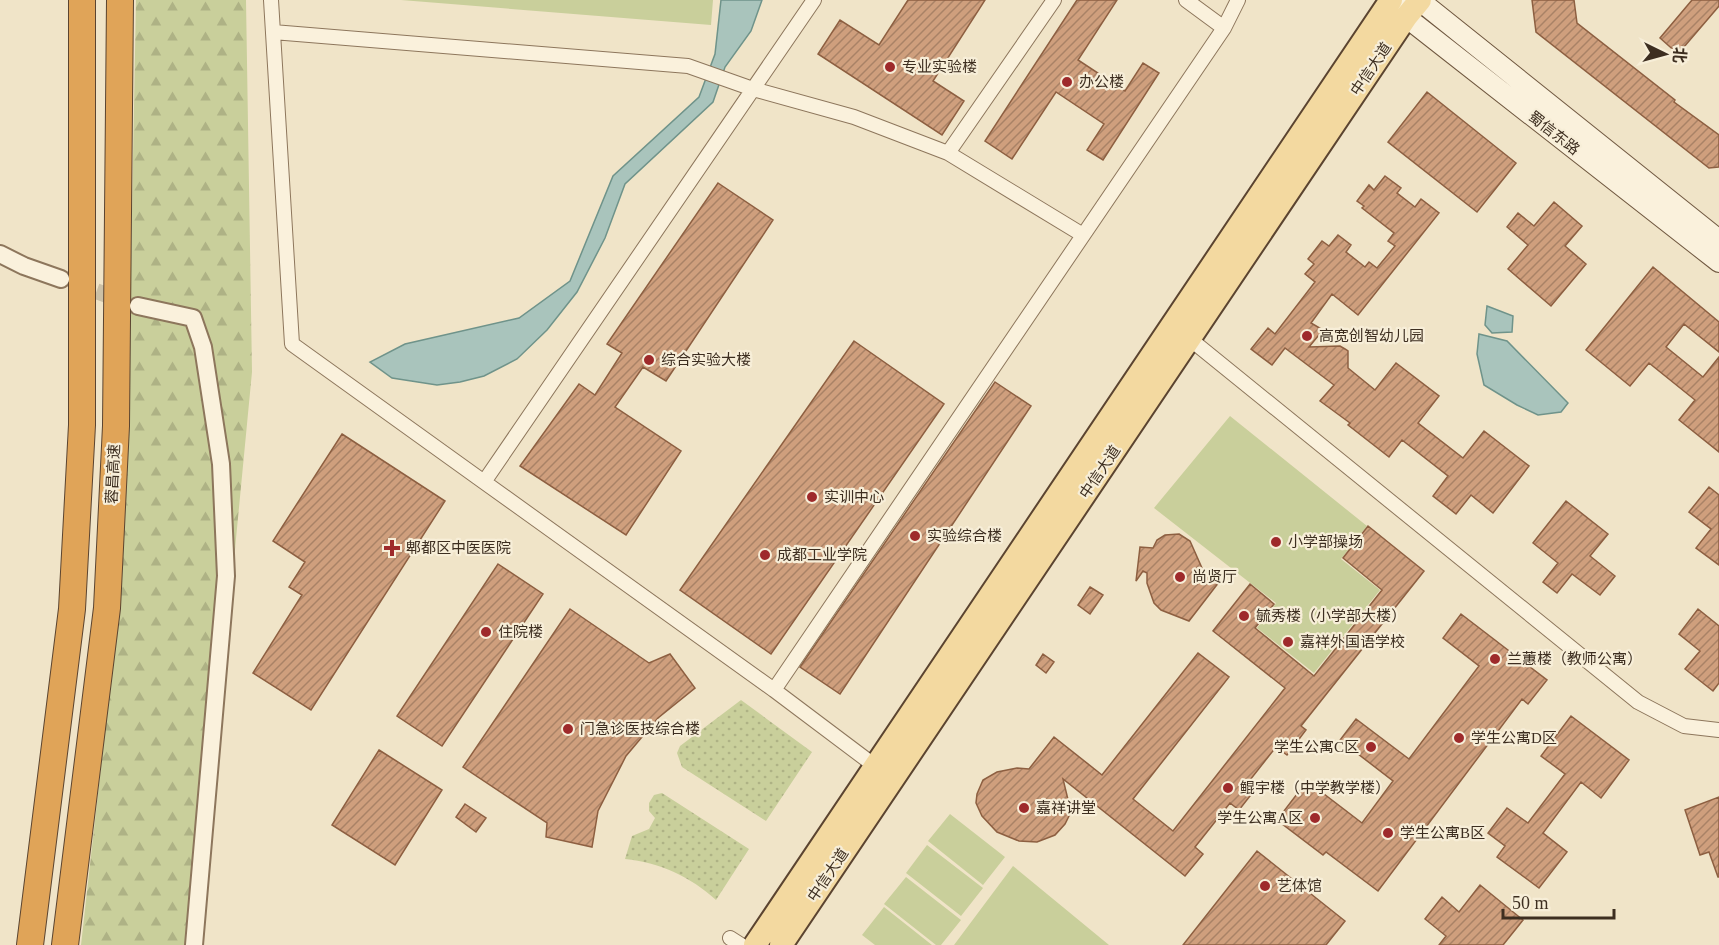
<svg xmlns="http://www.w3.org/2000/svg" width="1719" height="945" font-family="'Times New Roman','Noto Sans SC',serif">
	<defs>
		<pattern id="forest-firs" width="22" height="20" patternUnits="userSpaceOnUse" patternTransform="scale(1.5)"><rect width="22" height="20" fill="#c9cf9b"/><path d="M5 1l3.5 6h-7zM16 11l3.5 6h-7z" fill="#aeb285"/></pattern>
		<pattern id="garden-dots" width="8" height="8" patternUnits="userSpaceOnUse" patternTransform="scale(1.5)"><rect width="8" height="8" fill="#c9cf9b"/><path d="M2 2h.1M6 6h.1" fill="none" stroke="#aeb285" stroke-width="1.8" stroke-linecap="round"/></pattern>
		<pattern id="building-hatch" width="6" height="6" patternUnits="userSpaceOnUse" patternTransform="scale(1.5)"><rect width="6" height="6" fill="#cf9f7d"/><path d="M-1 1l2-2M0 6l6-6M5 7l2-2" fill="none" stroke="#a98266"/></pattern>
	</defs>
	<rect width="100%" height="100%" fill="#f0e4c8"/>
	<path fill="url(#forest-firs)" d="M 136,0 L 246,0 L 252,372 L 197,945 L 81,945 L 111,677 L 130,318 Z"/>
	<path fill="url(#garden-dots)" d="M 741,700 L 812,752 L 766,821 L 682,767 L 677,753 L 680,746 Z
		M 662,793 L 749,849 L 716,900 C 691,877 659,862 625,859 L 632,836 L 649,829 L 655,818 L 649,811 L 649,803 L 654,795 Z"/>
	<path fill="#c9cf9b" d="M 401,0 L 713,0 L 711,25 Z
		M 1230,416 L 1367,526 L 1341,559 L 1380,590 L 1314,673 L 1257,628 L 1276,603 L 1154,508 Z
		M 950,814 L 1005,857 L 983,885 L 928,841 Z
		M 927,845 L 983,888 L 961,916 L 906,873 Z
		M 1013,866 L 1109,945 L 954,945 Z
		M 906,877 L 961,920 L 941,945 L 936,945 L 884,904 Z
		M 884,907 L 932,945 L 875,945 L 862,935 Z"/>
	<path fill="#a9c4bc" stroke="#6f938a" stroke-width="1.5" d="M 721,0 L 762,0 L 751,31 L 725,67 L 713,102 L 625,184 L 605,238 L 577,292 L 547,330 L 517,359 L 484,376 L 460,382 L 437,385 L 392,378 L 370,362 L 405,344 L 519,318 L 570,281 L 613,176 L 699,97 L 715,54 Z
		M 1487,306 L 1513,316 L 1512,332 L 1492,333 L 1485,325 Z
		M 1479,334 L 1507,341 L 1568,403 L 1561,412 L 1538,415 L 1517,405 L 1484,385 L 1477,354 Z"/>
	<path fill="url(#building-hatch)" stroke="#8d5f41" stroke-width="1.5" d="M 908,0 L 985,0 L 933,81 L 964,101 L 942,135 L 818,54 L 840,20 L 879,45 Z
		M 1077,0 L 1117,0 L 1078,60 L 1125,91 L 1143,63 L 1159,73 L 1103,160 L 1087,150 L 1104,124 L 1056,92 L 1012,159 L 985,141 Z
		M 1532,0 L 1574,0 L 1577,23 L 1675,100 L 1674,102 L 1719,135 L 1719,167 L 1709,168 L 1536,32 Z
		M 1692,0 L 1719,0 L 1719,6 L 1678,54 L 1660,38 Z
		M 1427,92 L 1516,163 L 1477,212 L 1388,142 Z
		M 1385,176 L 1401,188 L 1397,193 L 1415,207 L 1421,199 L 1439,213 L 1358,315 L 1332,294 L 1311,323 L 1323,330 L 1309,347 L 1340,346 L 1345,349 L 1348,351 L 1348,368 L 1375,390 L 1396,363 L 1439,396 L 1418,423 L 1463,458 L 1484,431 L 1529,466 L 1493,513 L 1471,495 L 1456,514 L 1433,496 L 1448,476 L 1402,440 L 1389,457 L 1348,425 L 1350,423 L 1320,401 L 1334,385 L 1285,348 L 1272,365 L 1251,349 L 1268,328 L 1275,334 L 1315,282 L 1305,274 L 1314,264 L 1308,259 L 1322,241 L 1329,246 L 1338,235 L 1351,245 L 1346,252 L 1365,267 L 1369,262 L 1377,268 L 1395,246 L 1388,241 L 1394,233 L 1362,208 L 1364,206 L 1357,201 L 1369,185 L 1374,190 Z
		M 718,183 L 773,220 L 666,381 L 643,367 L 615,407 L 681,451 L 626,535 L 520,466 L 579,384 L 595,395 L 622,353 L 607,344 Z
		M 1554,202 L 1582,226 L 1565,246 L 1586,264 L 1551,306 L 1508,269 L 1528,245 L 1507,227 L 1518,213 L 1534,226 Z
		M 1653,267 L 1719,322 L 1719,352 L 1684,324 L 1666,347 L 1703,377 L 1719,357 L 1719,452 L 1679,420 L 1695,400 L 1649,363 L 1630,386 L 1586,350 Z
		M 854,341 L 944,404 L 771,654 L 680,590 Z
		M 995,382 L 1031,406 L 840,694 L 800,667 Z
		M 342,434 L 445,501 L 311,710 L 253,673 L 302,595 L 289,587 L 305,562 L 273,541 Z
		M 1709,487 L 1719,495 L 1719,565 L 1696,548 L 1711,529 L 1689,512 Z
		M 1566,501 L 1608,534 L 1590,556 L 1615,576 L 1600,595 L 1572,574 L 1557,593 L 1543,582 L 1558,563 L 1533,543 Z
		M 1368,526 L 1424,571 L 1301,726 L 1306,730 L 1287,755 L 1276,747 L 1246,785 L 1254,791 L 1239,810 L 1230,803 L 1195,847 L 1203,854 L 1185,876 L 1063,779 L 1071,812 L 1065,824 L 1055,835 L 1037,842 L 1019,841 L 997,832 L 982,816 L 976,803 L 977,794 L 983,780 L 997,772 L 1017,768 L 1029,769 L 1054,737 L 1102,775 L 1198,653 L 1229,677 L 1133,799 L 1173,831 L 1285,688 L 1213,631 L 1250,584 L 1274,604 L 1255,628 L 1314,676 L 1382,590 L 1343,558 Z
		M 1179,534 L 1190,541 L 1202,568 L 1219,582 L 1189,621 L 1161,610 L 1154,603 L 1147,583 L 1147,573 L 1143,571 L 1136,581 L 1140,547 L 1153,548 L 1157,540 L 1165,535 Z
		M 498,564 L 543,594 L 442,746 L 397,716 Z
		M 1090,587 L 1103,595 L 1090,614 L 1078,605 Z
		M 570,609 L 649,663 L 670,654 L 695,688 L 658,718 L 626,756 L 598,811 L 592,847 L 546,837 L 547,823 L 463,767 Z
		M 1698,609 L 1719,626 L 1719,683 L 1713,691 L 1685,669 L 1700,651 L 1679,634 Z
		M 1461,614 L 1547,680 L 1528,704 L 1522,699 L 1378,891 L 1326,852 L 1323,855 L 1277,820 L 1307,781 L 1362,823 L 1393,781 L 1340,740 L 1356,719 L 1409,759 L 1479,666 L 1443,638 Z
		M 1043,654 L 1054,662 L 1046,673 L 1036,665 Z
		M 1571,716 L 1629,760 L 1601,798 L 1581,782 L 1543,833 L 1567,852 L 1539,888 L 1497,857 L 1505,846 L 1488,833 L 1507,808 L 1528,823 L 1565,774 L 1541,756 Z
		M 379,750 L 442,790 L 395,865 L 332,825 Z
		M 1719,797 L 1719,877 L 1718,877 L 1709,852 L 1700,855 L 1685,810 Z
		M 465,804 L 486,818 L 476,832 L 456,817 Z
		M 1257,851 L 1345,921 L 1326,945 L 1183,945 Z
		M 1480,885 L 1523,920 L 1503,945 L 1439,945 L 1446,936 L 1425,919 L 1442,897 L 1459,912 Z"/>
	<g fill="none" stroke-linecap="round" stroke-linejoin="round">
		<path stroke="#ccc0a6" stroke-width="16" stroke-dasharray="16 8" stroke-linecap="butt" d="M 74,283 L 126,302"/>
		<defs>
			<path id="minor" d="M 271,0 L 292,344 L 484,482
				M 1186,0 L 1224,28
				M 273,32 L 688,66 L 753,89 L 854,117 L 948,153 L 1054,0
				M 948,153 L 1083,235
				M 1190,339 L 1638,702 L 1684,726 L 1719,730
				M 774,690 L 484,482 L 814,0
				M 875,766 L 774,690 L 1224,28 L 1238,0
				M 730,938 L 741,945"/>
			<path id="tertiary" d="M 0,254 L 24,266 L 61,279
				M 138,306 L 193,318 L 203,347 L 221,464 L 226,576 L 194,945"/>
			<path id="secondary" d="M 1415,0 L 1419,0 L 1719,240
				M 1397,5 L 1406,17 L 1719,262"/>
			<path id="primary" d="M 755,945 L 1391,0
				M 781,945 L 1406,17 L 1420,0"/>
			<path id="motorway" d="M 30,945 L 72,609 L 82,425 L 82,0
				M 65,945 L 107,608 L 116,426 L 120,0"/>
		</defs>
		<use href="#minor" stroke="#8d765c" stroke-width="16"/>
		<use href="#tertiary" stroke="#8d765c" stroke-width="20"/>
		<use href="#secondary" stroke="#6f573f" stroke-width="22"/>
		<use href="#primary" stroke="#5b4430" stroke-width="26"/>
		<use href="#motorway" stroke="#5b4430" stroke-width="28"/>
		<use href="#minor" stroke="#faf1dc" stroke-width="14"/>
		<use href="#tertiary" stroke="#faf1dc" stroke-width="16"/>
		<use href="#secondary" stroke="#faf1dc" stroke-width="20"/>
		<use href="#primary" stroke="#f3d9a0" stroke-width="22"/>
		<use href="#motorway" stroke="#e0a458" stroke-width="26"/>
	</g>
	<g fill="#9e2a2b" stroke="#f7eed8" stroke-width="2">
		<circle cx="890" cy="67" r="6"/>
		<circle cx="1067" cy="82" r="6"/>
		<circle cx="1307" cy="336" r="6"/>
		<circle cx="649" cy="360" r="6"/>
		<circle cx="812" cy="497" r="6"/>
		<circle cx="915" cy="536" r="6"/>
		<circle cx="1276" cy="542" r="6"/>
		<path d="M389 539h6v6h6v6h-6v6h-6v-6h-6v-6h6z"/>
		<circle cx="765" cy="555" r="6"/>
		<circle cx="1180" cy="577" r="6"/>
		<circle cx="1244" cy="616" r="6"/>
		<circle cx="486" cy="632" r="6"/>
		<circle cx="1288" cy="642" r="6"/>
		<circle cx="1495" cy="659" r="6"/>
		<circle cx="568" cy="729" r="6"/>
		<circle cx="1459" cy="738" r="6"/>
		<circle cx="1371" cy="747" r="6"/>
		<circle cx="1228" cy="788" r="6"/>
		<circle cx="1024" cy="808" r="6"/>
		<circle cx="1315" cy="818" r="6"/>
		<circle cx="1388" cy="833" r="6"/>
		<circle cx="1265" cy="886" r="6"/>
	</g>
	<g text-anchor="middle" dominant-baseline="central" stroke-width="4.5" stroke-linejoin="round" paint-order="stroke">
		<g font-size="15" fill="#3d2e20" stroke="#f7eed8" text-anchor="start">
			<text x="902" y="67">专业实验楼</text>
			<text x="1079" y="82">办公楼</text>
			<text x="1319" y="336">高宽创智幼儿园</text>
			<text x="661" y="360">综合实验大楼</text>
			<text x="824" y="497">实训中心</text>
			<text x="927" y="536">实验综合楼</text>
			<text x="1288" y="542">小学部操场</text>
			<text x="406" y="548">郫都区中医医院</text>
			<text x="777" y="555">成都工业学院</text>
			<text x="1192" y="577">尚贤厅</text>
			<text x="1256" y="616">毓秀楼（小学部大楼）</text>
			<text x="498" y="632">住院楼</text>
			<text x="1300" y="642">嘉祥外国语学校</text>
			<text x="1507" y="659">兰蕙楼（教师公寓）</text>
			<text x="580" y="729">门急诊医技综合楼</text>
			<text x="1471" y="738">学生公寓D区</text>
			<text x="1359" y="747" text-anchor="end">学生公寓C区</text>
			<text x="1240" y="788">鲲宇楼（中学教学楼）</text>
			<text x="1036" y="808">嘉祥讲堂</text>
			<text x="1303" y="818" text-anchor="end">学生公寓A区</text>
			<text x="1400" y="833">学生公寓B区</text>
			<text x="1277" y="886">艺体馆</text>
		</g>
		<g font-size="15" fill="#3d2e20" stroke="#f7eed8">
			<text transform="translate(1371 69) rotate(-56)">中信大道</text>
			<text transform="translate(1554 133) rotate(38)">蜀信东路</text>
			<text transform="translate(1100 472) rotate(-56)">中信大道</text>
			<text transform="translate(113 474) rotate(-87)">蓉昌高速</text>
			<text transform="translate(828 875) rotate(-56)">中信大道</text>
		</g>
	</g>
	<g transform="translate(1665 54) rotate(95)" stroke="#f7eed8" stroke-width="4.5" paint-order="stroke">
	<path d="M0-4.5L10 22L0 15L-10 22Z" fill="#3d2e20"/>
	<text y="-9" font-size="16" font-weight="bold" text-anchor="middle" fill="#3d2e20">北</text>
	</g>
	<path d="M1503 909v9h111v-9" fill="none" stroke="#3d2e20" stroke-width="3"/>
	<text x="1512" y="909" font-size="18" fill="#3d2e20" stroke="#f7eed8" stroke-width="4.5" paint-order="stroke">50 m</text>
</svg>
